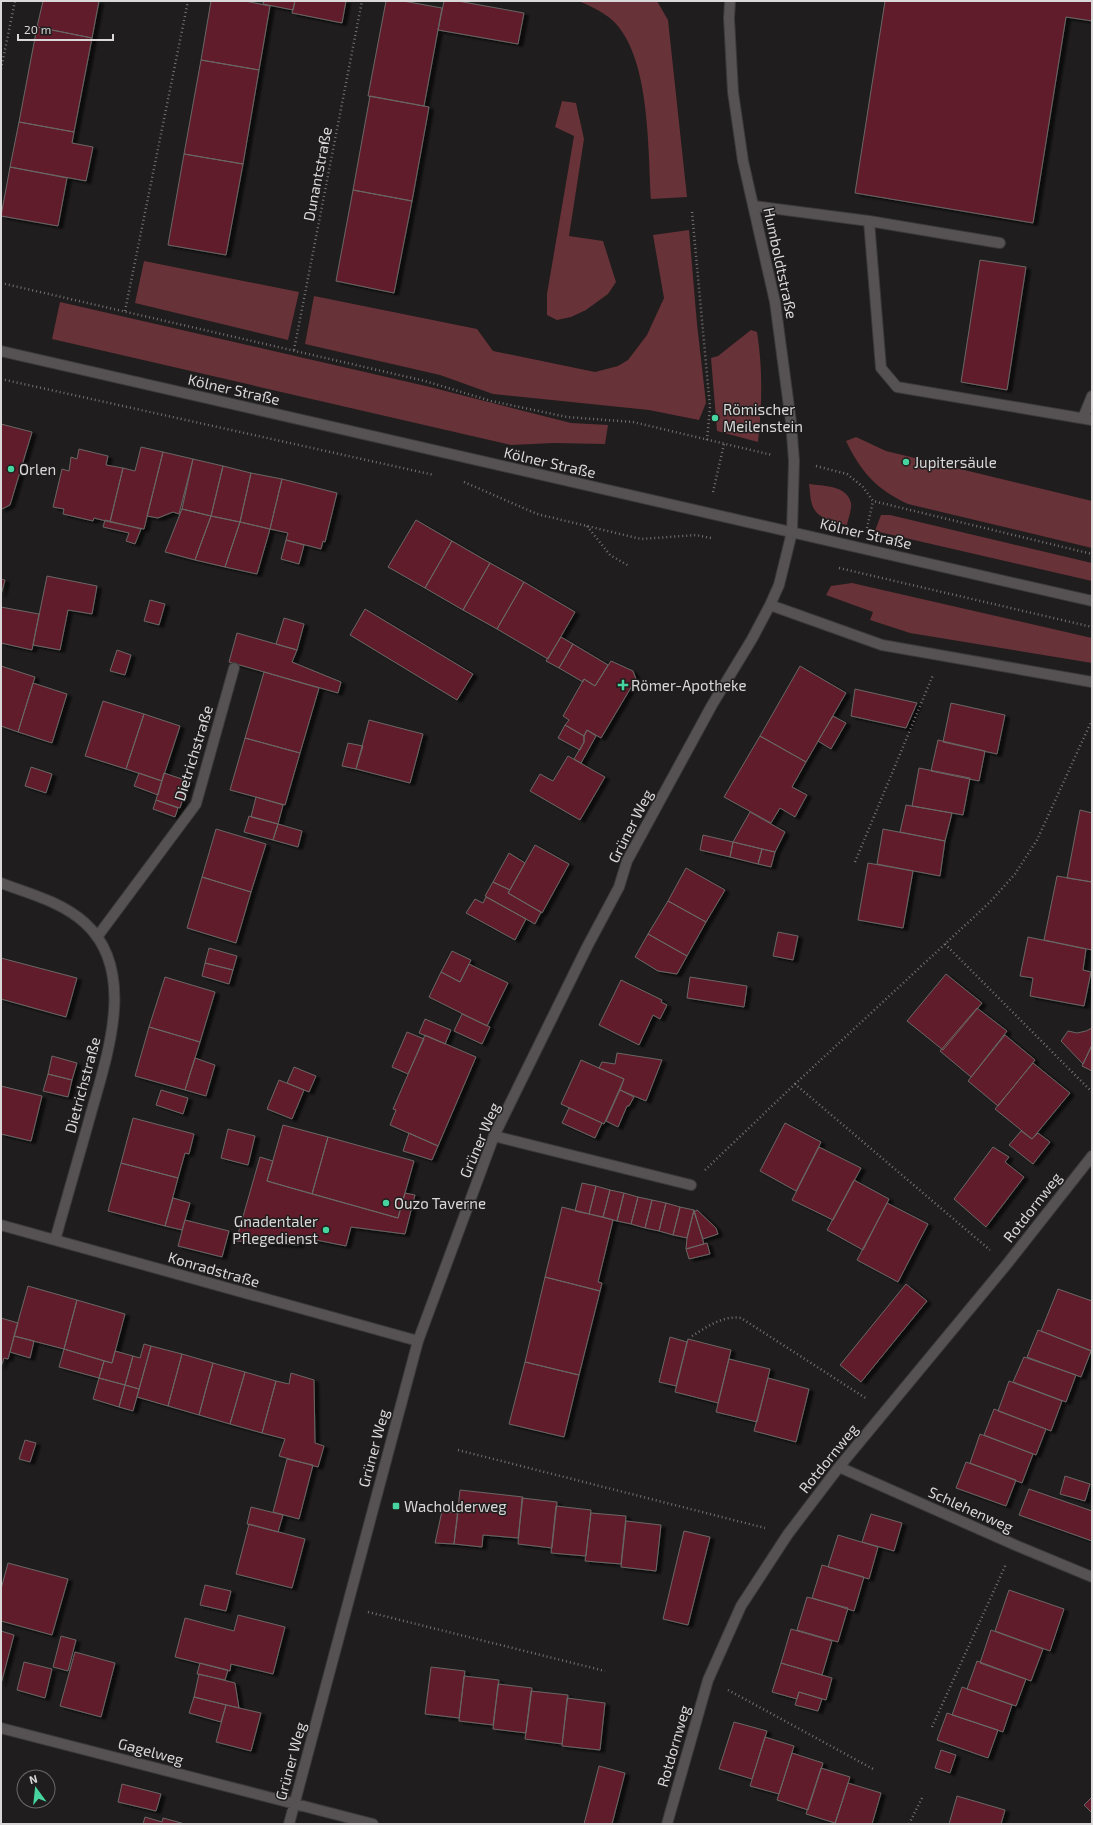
<svg xmlns="http://www.w3.org/2000/svg" width="1093" height="1825" font-family="'Exo 2',sans-serif">
	<defs>
		<filter id="shadow"><feDropShadow dx="4.5" dy="2.5" stdDeviation="1" flood-color="#0009"/></filter>
	</defs>
	<rect width="100%" height="100%" fill="#1f1d1d"/>
	<path fill="#673238" d="M 578,1 L 657,1 L 668,20 L 687,197 L 651,199 C 648,149 650,63 617,25 C 608,14 591,6 578,1 Z
		M 562,101 L 576,103 L 584,139 L 569,236 L 603,241 L 616,282 L 608,294 L 586,310 L 571,317 L 557,320 L 547,315 L 547,294 L 574,136 L 555,127 Z
		M 689,230 L 697,324 L 706,403 L 699,420 L 649,410 L 493,394 L 440,375 L 305,344 L 314,296 L 477,329 L 493,351 L 595,372 L 618,366 L 628,360 L 647,335 L 664,298 L 653,235 Z
		M 144,261 L 299,292 L 288,340 L 135,303 Z
		M 60,302 L 430,387 L 571,423 L 608,425 L 605,444 L 554,443 L 511,445 L 52,339 Z
		M 751,330 L 757,332 C 763,369 762,405 758,442 L 717,431 L 711,358 L 718,356 Z
		M 856,437 L 886,451 L 1092,501 L 1092,548 L 908,504 C 876,489 861,472 846,441 Z
		M 809,484 C 823,486 847,485 851,503 C 852,509 848,519 847,525 C 835,522 818,519 813,507 C 810,500 810,490 809,484 Z
		M 881,515 L 890,515 L 1092,563 L 1092,581 L 875,531 Z
		M 852,583 L 1092,638 L 1092,663 L 910,633 L 870,620 L 873,612 L 826,595 L 831,586 Z"/>
	<path fill="#611e2a" stroke="#696666" filter="url(#shadow)" d="M 43,1 L 99,1 L 92,38 L 37,27 Z
		M 211,1 L 245,1 L 270,6 L 259,70 L 201,60 Z
		M 264,1 L 295,1 L 293,10 L 263,4 Z
		M 295,1 L 346,1 L 342,23 L 292,13 Z
		M 386,1 L 403,1 L 442,8 L 424,106 L 368,96 Z
		M 444,1 L 458,1 L 524,13 L 518,44 L 438,30 Z
		M 885,1 L 1092,1 L 1092,21 L 1066,17 L 1033,223 L 855,193 Z
		M 37,27 L 92,38 L 74,132 L 19,122 Z
		M 201,60 L 259,70 L 243,164 L 184,154 Z
		M 370,96 L 429,107 L 412,201 L 353,190 Z
		M 19,122 L 74,132 L 72,143 L 93,147 L 86,181 L 10,167 Z
		M 184,154 L 243,164 L 226,255 L 168,245 Z
		M 10,167 L 67,178 L 58,226 L 1,216 Z
		M 353,190 L 412,201 L 394,293 L 336,281 Z
		M 980,260 L 1026,267 L 1007,390 L 961,382 Z
		M 1,424 L 32,432 L 10,505 L 2,509 L 1,509 Z
		M 141,447 L 163,452 L 144,529 L 110,522 L 123,468 L 135,471 Z
		M 79,449 L 108,456 L 106,465 L 123,468 L 110,522 L 94,518 L 93,521 L 63,514 L 64,509 L 53,507 L 62,469 L 69,471 L 71,457 L 77,459 Z
		M 163,452 L 193,459 L 179,514 L 173,512 L 158,518 L 147,516 Z
		M 193,459 L 223,466 L 211,516 L 182,509 Z
		M 223,466 L 251,473 L 240,522 L 211,516 Z
		M 251,473 L 282,479 L 270,529 L 240,522 Z
		M 282,479 L 337,493 L 325,542 L 323,541 L 321,549 L 286,540 L 288,533 L 270,529 Z
		M 182,509 L 211,516 L 195,560 L 165,552 Z
		M 211,516 L 240,522 L 225,567 L 195,560 Z
		M 105,520 L 141,529 L 135,544 L 126,541 L 129,533 L 103,527 Z
		M 416,520 L 452,541 L 425,588 L 388,567 Z
		M 240,522 L 270,529 L 257,574 L 225,567 Z
		M 286,540 L 304,545 L 299,564 L 281,559 Z
		M 452,541 L 490,563 L 463,610 L 425,588 Z
		M 490,563 L 524,582 L 497,629 L 463,610 Z
		M 47,576 L 97,586 L 92,614 L 68,610 L 60,650 L 33,645 Z
		M 1,579 L 5,580 L 1,595 Z
		M 524,582 L 575,612 L 548,659 L 497,629 Z
		M 150,600 L 165,604 L 159,625 L 144,621 Z
		M 1,607 L 39,614 L 32,650 L 1,643 Z
		M 365,609 L 473,674 L 457,700 L 350,635 Z
		M 284,618 L 304,624 L 297,650 L 276,644 Z
		M 237,633 L 297,650 L 292,662 L 341,682 L 338,693 L 229,662 Z
		M 561,637 L 573,644 L 559,668 L 546,661 Z
		M 573,644 L 608,665 L 595,686 L 584,679 L 583,682 L 559,668 Z
		M 117,650 L 131,655 L 125,675 L 110,671 Z
		M 611,661 L 633,671 L 636,679 L 601,738 L 587,730 L 584,736 L 565,725 L 569,720 L 563,716 L 584,679 L 595,686 Z
		M 1,666 L 35,677 L 18,732 L 1,726 Z
		M 800,666 L 846,693 L 806,762 L 760,736 Z
		M 264,672 L 319,688 L 300,753 L 245,738 Z
		M 33,683 L 67,694 L 52,743 L 18,732 Z
		M 855,689 L 917,703 L 906,728 L 851,716 Z
		M 103,701 L 144,714 L 126,769 L 85,756 Z
		M 951,703 L 1005,715 L 997,754 L 943,742 Z
		M 144,714 L 180,726 L 162,781 L 126,769 Z
		M 833,716 L 846,723 L 831,749 L 818,741 Z
		M 369,720 L 423,734 L 410,783 L 356,769 Z
		M 565,725 L 584,736 L 584,742 L 580,750 L 558,738 Z
		M 587,730 L 596,736 L 581,763 L 574,759 L 584,742 L 584,736 Z
		M 760,736 L 806,762 L 792,787 L 807,795 L 795,817 L 780,808 L 771,823 L 724,797 Z
		M 245,738 L 300,753 L 285,805 L 230,790 Z
		M 938,740 L 985,751 L 979,781 L 931,771 Z
		M 348,743 L 363,746 L 356,769 L 342,766 Z
		M 568,756 L 605,777 L 580,820 L 530,791 L 540,774 L 553,781 Z
		M 31,767 L 52,774 L 46,793 L 25,786 Z
		M 919,768 L 970,778 L 963,815 L 912,806 Z
		M 139,773 L 162,781 L 158,795 L 134,786 Z
		M 164,773 L 188,781 L 180,808 L 156,800 Z
		M 256,797 L 283,805 L 278,824 L 251,817 Z
		M 156,800 L 178,808 L 175,817 L 153,809 Z
		M 906,805 L 952,813 L 945,841 L 900,832 Z
		M 1080,810 L 1092,813 L 1092,882 L 1067,878 Z
		M 750,812 L 785,832 L 775,852 L 733,842 Z
		M 249,816 L 278,824 L 273,840 L 244,832 Z
		M 278,824 L 302,831 L 298,847 L 273,840 Z
		M 216,829 L 266,844 L 251,892 L 202,877 Z
		M 883,829 L 945,841 L 940,876 L 877,864 Z
		M 703,835 L 733,842 L 730,857 L 700,850 Z
		M 733,842 L 762,849 L 758,864 L 730,857 Z
		M 535,845 L 569,864 L 542,913 L 508,893 Z
		M 762,849 L 775,852 L 771,867 L 758,864 Z
		M 509,853 L 525,863 L 510,890 L 493,882 Z
		M 868,863 L 913,871 L 903,928 L 858,920 Z
		M 686,868 L 725,890 L 706,922 L 668,901 Z
		M 1057,876 L 1092,882 L 1092,950 L 1044,940 Z
		M 202,877 L 251,892 L 236,943 L 187,928 Z
		M 493,882 L 510,890 L 508,893 L 541,912 L 535,924 L 485,896 Z
		M 486,897 L 526,919 L 515,940 L 466,913 L 475,899 L 483,903 Z
		M 668,901 L 706,922 L 687,956 L 648,934 Z
		M 778,932 L 798,936 L 793,960 L 773,956 Z
		M 648,934 L 687,956 L 677,974 L 658,971 L 635,957 Z
		M 1028,937 L 1086,949 L 1083,970 L 1091,972 L 1084,1006 L 1030,996 L 1033,978 L 1020,976 Z
		M 209,948 L 237,956 L 233,970 L 205,963 Z
		M 452,951 L 471,960 L 460,982 L 441,972 Z
		M 1,958 L 77,978 L 66,1017 L 1,999 Z
		M 205,963 L 233,970 L 229,984 L 202,976 Z
		M 469,964 L 508,983 L 487,1026 L 429,997 L 441,972 L 460,982 Z
		M 946,974 L 982,1003 L 943,1050 L 907,1021 Z
		M 165,977 L 215,992 L 200,1042 L 149,1027 Z
		M 690,977 L 747,986 L 744,1007 L 687,998 Z
		M 621,980 L 662,1000 L 661,1002 L 667,1005 L 660,1019 L 653,1015 L 639,1045 L 599,1025 Z
		M 977,1008 L 1007,1031 L 971,1077 L 940,1051 Z
		M 462,1014 L 490,1027 L 482,1044 L 454,1031 Z
		M 425,1019 L 451,1030 L 445,1044 L 419,1033 Z
		M 149,1027 L 200,1042 L 185,1090 L 135,1076 Z
		M 1092,1028 L 1092,1045 L 1083,1064 L 1061,1041 L 1068,1031 L 1077,1033 L 1086,1031 Z
		M 407,1032 L 424,1039 L 408,1074 L 392,1067 Z
		M 425,1035 L 476,1057 L 438,1146 L 390,1125 L 396,1110 L 393,1109 Z
		M 1005,1035 L 1035,1060 L 998,1106 L 968,1081 Z
		M 1092,1045 L 1092,1071 L 1082,1066 Z
		M 617,1053 L 662,1060 L 646,1101 L 620,1090 L 624,1079 L 599,1068 L 602,1062 L 615,1064 Z
		M 52,1056 L 77,1063 L 72,1080 L 48,1074 Z
		M 195,1058 L 215,1065 L 206,1096 L 185,1090 Z
		M 581,1060 L 624,1079 L 604,1124 L 561,1104 Z
		M 1033,1063 L 1070,1093 L 1032,1139 L 995,1109 Z
		M 294,1067 L 316,1076 L 309,1092 L 287,1083 Z
		M 48,1074 L 72,1080 L 68,1097 L 43,1091 Z
		M 279,1080 L 304,1090 L 292,1119 L 267,1109 Z
		M 1,1086 L 42,1096 L 31,1141 L 1,1134 Z
		M 161,1090 L 188,1098 L 183,1114 L 156,1105 Z
		M 620,1090 L 634,1097 L 629,1106 L 627,1106 L 618,1127 L 606,1121 Z
		M 569,1108 L 602,1123 L 595,1138 L 562,1123 Z
		M 133,1118 L 194,1134 L 189,1154 L 185,1153 L 178,1178 L 121,1163 Z
		M 785,1123 L 821,1142 L 796,1191 L 760,1171 Z
		M 283,1125 L 328,1137 L 312,1194 L 267,1181 Z
		M 228,1129 L 255,1136 L 248,1165 L 221,1158 Z
		M 1021,1131 L 1032,1139 L 1038,1133 L 1050,1142 L 1033,1164 L 1009,1145 Z
		M 409,1133 L 438,1146 L 432,1160 L 403,1151 Z
		M 328,1137 L 414,1161 L 398,1218 L 312,1194 Z
		M 819,1147 L 861,1168 L 833,1220 L 792,1200 Z
		M 993,1147 L 1009,1157 L 1005,1162 L 1024,1177 L 986,1227 L 954,1199 Z
		M 260,1157 L 273,1161 L 267,1181 L 398,1218 L 405,1193 L 415,1195 L 405,1234 L 351,1227 L 346,1246 L 301,1237 L 299,1245 L 236,1241 Z
		M 121,1163 L 178,1178 L 165,1226 L 108,1211 Z
		M 854,1180 L 889,1199 L 863,1250 L 827,1230 Z
		M 582,1183 L 596,1186 L 589,1214 L 575,1211 Z
		M 596,1186 L 610,1190 L 603,1217 L 589,1214 Z
		M 610,1190 L 624,1193 L 617,1221 L 603,1217 Z
		M 624,1193 L 638,1197 L 631,1224 L 617,1221 Z
		M 638,1197 L 652,1200 L 645,1228 L 631,1224 Z
		M 173,1198 L 190,1203 L 182,1230 L 165,1226 Z
		M 652,1200 L 666,1203 L 659,1231 L 645,1228 Z
		M 666,1203 L 680,1207 L 673,1235 L 659,1231 Z
		M 887,1203 L 928,1224 L 898,1282 L 857,1260 Z
		M 562,1207 L 613,1220 L 598,1282 L 602,1283 L 600,1291 L 545,1277 Z
		M 680,1207 L 694,1210 L 687,1238 L 673,1235 Z
		M 694,1210 L 704,1244 L 686,1249 L 687,1238 Z
		M 697,1210 L 716,1228 L 718,1234 L 703,1239 L 694,1212 Z
		M 185,1220 L 229,1231 L 222,1257 L 178,1246 Z
		M 707,1243 L 710,1254 L 689,1259 L 686,1249 Z
		M 545,1277 L 600,1291 L 579,1375 L 525,1362 Z
		M 906,1284 L 927,1301 L 861,1382 L 840,1365 Z
		M 28,1286 L 77,1300 L 64,1349 L 14,1336 Z
		M 1058,1289 L 1092,1301 L 1092,1351 L 1041,1331 Z
		M 77,1300 L 125,1314 L 112,1363 L 64,1349 Z
		M 1,1318 L 18,1323 L 8,1359 L 4,1358 L 1,1367 Z
		M 1038,1330 L 1091,1351 L 1081,1377 L 1027,1357 Z
		M 14,1336 L 34,1341 L 30,1358 L 10,1352 Z
		M 670,1337 L 687,1342 L 676,1386 L 659,1382 Z
		M 688,1339 L 731,1350 L 718,1403 L 675,1392 Z
		M 144,1344 L 151,1346 L 139,1389 L 125,1385 L 133,1356 L 140,1358 Z
		M 151,1346 L 182,1354 L 168,1406 L 137,1397 Z
		M 64,1349 L 104,1361 L 99,1378 L 59,1367 Z
		M 115,1351 L 133,1356 L 125,1385 L 99,1378 L 104,1361 L 112,1363 Z
		M 182,1354 L 213,1363 L 199,1415 L 168,1406 Z
		M 1024,1357 L 1076,1375 L 1066,1402 L 1013,1382 Z
		M 729,1359 L 770,1369 L 757,1422 L 716,1412 Z
		M 525,1362 L 579,1375 L 564,1437 L 509,1424 Z
		M 213,1363 L 245,1372 L 230,1424 L 199,1415 Z
		M 245,1372 L 276,1381 L 262,1433 L 230,1424 Z
		M 291,1373 L 314,1380 L 315,1443 L 324,1446 L 318,1467 L 279,1456 L 285,1439 L 262,1433 L 276,1381 L 289,1384 Z
		M 99,1378 L 125,1385 L 119,1407 L 93,1399 Z
		M 768,1378 L 809,1389 L 796,1442 L 754,1431 Z
		M 1009,1381 L 1062,1401 L 1051,1431 L 998,1411 Z
		M 125,1385 L 139,1389 L 133,1411 L 119,1407 Z
		M 994,1409 L 1046,1429 L 1036,1455 L 984,1435 Z
		M 980,1434 L 1033,1454 L 1022,1483 L 970,1463 Z
		M 25,1440 L 36,1443 L 30,1462 L 19,1459 Z
		M 287,1459 L 313,1465 L 299,1519 L 273,1512 Z
		M 966,1462 L 1016,1480 L 1006,1506 L 956,1488 Z
		M 1065,1476 L 1090,1484 L 1085,1501 L 1060,1494 Z
		M 1029,1489 L 1092,1511 L 1092,1541 L 1019,1515 Z
		M 460,1490 L 523,1497 L 518,1538 L 483,1535 L 482,1547 L 454,1544 Z
		M 522,1498 L 557,1502 L 552,1548 L 518,1544 Z
		M 556,1506 L 591,1510 L 586,1556 L 551,1553 Z
		M 251,1507 L 283,1515 L 278,1532 L 247,1524 Z
		M 442,1511 L 458,1513 L 454,1544 L 435,1543 Z
		M 591,1513 L 626,1516 L 621,1564 L 585,1561 Z
		M 871,1514 L 902,1523 L 894,1551 L 862,1542 Z
		M 626,1521 L 661,1525 L 656,1571 L 621,1567 Z
		M 249,1524 L 305,1539 L 292,1588 L 236,1574 Z
		M 684,1531 L 710,1537 L 688,1625 L 663,1619 Z
		M 838,1535 L 878,1547 L 869,1579 L 828,1567 Z
		M 8,1563 L 68,1579 L 52,1635 L 1,1621 L 1,1589 Z
		M 822,1565 L 864,1577 L 854,1611 L 812,1598 Z
		M 205,1585 L 231,1591 L 226,1611 L 200,1605 Z
		M 1009,1590 L 1064,1609 L 1050,1651 L 995,1631 Z
		M 807,1597 L 848,1608 L 838,1642 L 797,1630 Z
		M 238,1615 L 285,1627 L 273,1674 L 231,1664 L 230,1671 L 175,1657 L 185,1618 L 234,1631 Z
		M 791,1629 L 832,1641 L 822,1675 L 781,1663 Z
		M 991,1630 L 1043,1649 L 1031,1681 L 980,1663 Z
		M 1,1631 L 14,1635 L 1,1684 Z
		M 61,1636 L 76,1640 L 68,1671 L 53,1667 Z
		M 75,1652 L 115,1663 L 101,1717 L 60,1706 Z
		M 977,1661 L 1026,1679 L 1016,1706 L 967,1689 Z
		M 24,1662 L 52,1669 L 45,1698 L 17,1690 Z
		M 200,1663 L 228,1670 L 225,1680 L 197,1674 Z
		M 781,1663 L 832,1678 L 826,1700 L 799,1692 L 797,1699 L 772,1692 Z
		M 431,1667 L 465,1671 L 459,1718 L 425,1714 Z
		M 199,1674 L 235,1683 L 239,1708 L 194,1697 Z
		M 464,1676 L 499,1680 L 493,1725 L 459,1721 Z
		M 498,1684 L 532,1688 L 526,1733 L 493,1729 Z
		M 962,1687 L 1012,1705 L 1003,1732 L 952,1715 Z
		M 531,1691 L 568,1695 L 562,1744 L 525,1739 Z
		M 799,1692 L 822,1699 L 818,1711 L 795,1705 Z
		M 194,1697 L 226,1705 L 221,1722 L 189,1713 Z
		M 567,1698 L 605,1703 L 600,1750 L 562,1746 Z
		M 226,1705 L 261,1713 L 251,1751 L 216,1742 Z
		M 947,1713 L 998,1730 L 988,1758 L 937,1740 Z
		M 734,1722 L 767,1731 L 752,1779 L 719,1769 Z
		M 765,1737 L 794,1746 L 779,1794 L 750,1786 Z
		M 941,1750 L 956,1755 L 950,1773 L 935,1768 Z
		M 792,1753 L 823,1763 L 808,1810 L 777,1800 Z
		M 599,1766 L 625,1773 L 612,1824 L 584,1824 Z
		M 821,1768 L 850,1777 L 835,1823 L 806,1814 Z
		M 848,1783 L 881,1793 L 872,1824 L 835,1824 Z
		M 122,1784 L 161,1794 L 156,1811 L 118,1802 Z
		M 957,1796 L 1005,1810 L 1001,1824 L 949,1824 Z
		M 1092,1797 L 1092,1813 L 1084,1805 Z
		M 145,1817 L 162,1822 L 163,1818 L 185,1824 L 143,1824 Z"/>
	<g fill="none" stroke-linecap="round" stroke-linejoin="round">
		<defs>
			<path id="service" d="M 754,206 L 869,221 L 881,368 L 897,387 L 1092,420
				M 869,221 L 1000,243
				M 1083,418 L 1092,396
				M 97,937 L 196,804 L 234,668
				M 494,1136 L 691,1185"/>
			<path id="minor" d="M 770,605 L 882,645 L 1092,682
				M 1,883 C 30,894 62,902 85,923 C 140,973 104,1064 88,1124 C 77,1163 66,1202 55,1240
				M 1,1225 L 418,1341
				M 839,1467 L 1015,1545 L 1092,1577
				M 1,1728 L 373,1824
				M 289,1824 L 418,1341 L 494,1136 L 587,947 L 619,887 L 627,861 L 712,705 L 752,639 L 770,605 L 779,585 L 792,532 L 794,461 L 791,422 L 775,302 L 743,161 L 733,92 L 729,18 L 730,1
				M 667,1824 L 708,1680 L 741,1606 L 788,1534 L 839,1467 L 1007,1264 L 1092,1156"/>
			<path id="secondary" d="M 1,351 L 1092,601"/>
		</defs>
		<use href="#service" stroke="#3b3939" stroke-width="12"/>
		<use href="#minor" stroke="#3b3939" stroke-width="12"/>
		<use href="#secondary" stroke="#3b3939" stroke-width="12"/>
		<path stroke="#747272" stroke-width="2.5" stroke-dasharray="1 3" stroke-linecap="butt" d="M 1,69 L 15,1
			M 692,212 L 710,407 L 707,440
			M 1,283 L 425,381 L 491,401 L 567,417 L 633,422 L 772,455
			M 125,311 L 188,1
			M 294,350 L 362,1
			M 1,379 L 434,475
			M 816,466 L 847,474 L 863,487 L 873,501 L 1092,554
			M 464,482 L 537,514 L 641,539 L 696,535 L 711,538
			M 713,492 L 724,444
			M 587,526 L 610,555 L 629,566
			M 867,528 L 873,501
			M 839,568 L 1092,627
			M 855,862 L 933,675
			M 945,944 L 1092,1092
			M 795,1084 L 990,902 L 1015,874 L 1037,840 L 1092,720
			M 705,1170 L 795,1084 L 990,1250
			M 692,1336 C 707,1327 723,1315 741,1318 L 867,1399
			M 458,1450 L 765,1528
			M 368,1612 L 605,1671
			M 728,1690 L 873,1769
			M 932,1727 L 1006,1564
			M 909,1824 L 922,1798"/>
		<use href="#service" stroke="#565253" stroke-width="10"/>
		<use href="#minor" stroke="#565253" stroke-width="10"/>
		<use href="#secondary" stroke="#565253" stroke-width="10"/>
	</g>
	<g fill="#47d49e" stroke="#1f1d1d" stroke-width="1.5">
		<circle cx="715" cy="418" r="4"/>
		<circle cx="906" cy="462" r="4"/>
		<circle cx="11" cy="469" r="4"/>
		<path d="M621 679h4v4h4v4h-4v4h-4v-4h-4v-4h4z"/>
		<circle cx="386" cy="1203" r="4"/>
		<circle cx="326" cy="1230" r="4"/>
		<rect x="392" y="1502" width="8" height="8" rx="2"/>
	</g>
	<g text-anchor="middle" dominant-baseline="central" stroke-width="3" stroke-linejoin="round" paint-order="stroke">
		<g font-size="15" fill="#dad8d8" stroke="#1f1d1d">
			<text transform="translate(317 174) rotate(-79)">Dunantstraße</text>
			<text transform="translate(781 263) rotate(78)">Humboldtstraße</text>
			<text transform="translate(234 389) rotate(13)">Kölner Straße</text>
			<text transform="translate(550 462) rotate(13)">Kölner Straße</text>
			<text transform="translate(866 533) rotate(13)">Kölner Straße</text>
			<text transform="translate(193 753) rotate(-73)">Dietrichstraße</text>
			<text transform="translate(630 826) rotate(-63)">Grüner Weg</text>
			<text transform="translate(82 1085) rotate(-75)">Dietrichstraße</text>
			<text transform="translate(479 1140) rotate(-67)">Grüner Weg</text>
			<text transform="translate(1032 1207) rotate(-52)">Rotdornweg</text>
			<text transform="translate(214 1269) rotate(16)">Konradstraße</text>
			<text transform="translate(373 1448) rotate(-75)">Grüner Weg</text>
			<text transform="translate(828 1458) rotate(-51)">Rotdornweg</text>
			<text transform="translate(971 1509) rotate(24)">Schlehenweg</text>
			<text transform="translate(673 1746) rotate(-74)">Rotdornweg</text>
			<text transform="translate(151 1751) rotate(15)">Gagelweg</text>
			<text transform="translate(290 1761) rotate(-75)">Grüner Weg</text>
		</g>
		<g font-size="15" fill="#dad8d8" stroke="#1f1d1d" text-anchor="start">
			<text x="723" y="409">Römischer<tspan x="723" dy="17">Meilenstein</tspan></text>
			<text x="914" y="462">Jupitersäule</text>
			<text x="19" y="469">Orlen</text>
			<text x="631" y="685">Römer-Apotheke</text>
			<text x="394" y="1203">Ouzo Taverne</text>
			<text x="318" y="1221" text-anchor="end">Gnadentaler<tspan x="318" dy="17">Pflegedienst</tspan></text>
			<text x="404" y="1506">Wacholderweg</text>
		</g>
	</g>
	<rect width="1093" height="1825" fill="none" stroke="#dad8d8" stroke-width="4"/>
	<g transform="translate(36 1789) rotate(345)"><circle r="19" fill="#1f1d1d" stroke="#6a6868"/>
	<path d="M0-3L7 15L0 10L-7 15Z" fill="#47d49e"/>
	<text y="-6" font-size="11" font-weight="bold" text-anchor="middle" fill="#dad8d8">N</text>
	</g>
	<path d="M18 34v6h95v-6" fill="none" stroke="#dad8d8" stroke-width="2"/>
	<text x="24" y="34" font-size="12" fill="#dad8d8" stroke="#1f1d1d" stroke-width="3" paint-order="stroke">20 m</text>
</svg>
